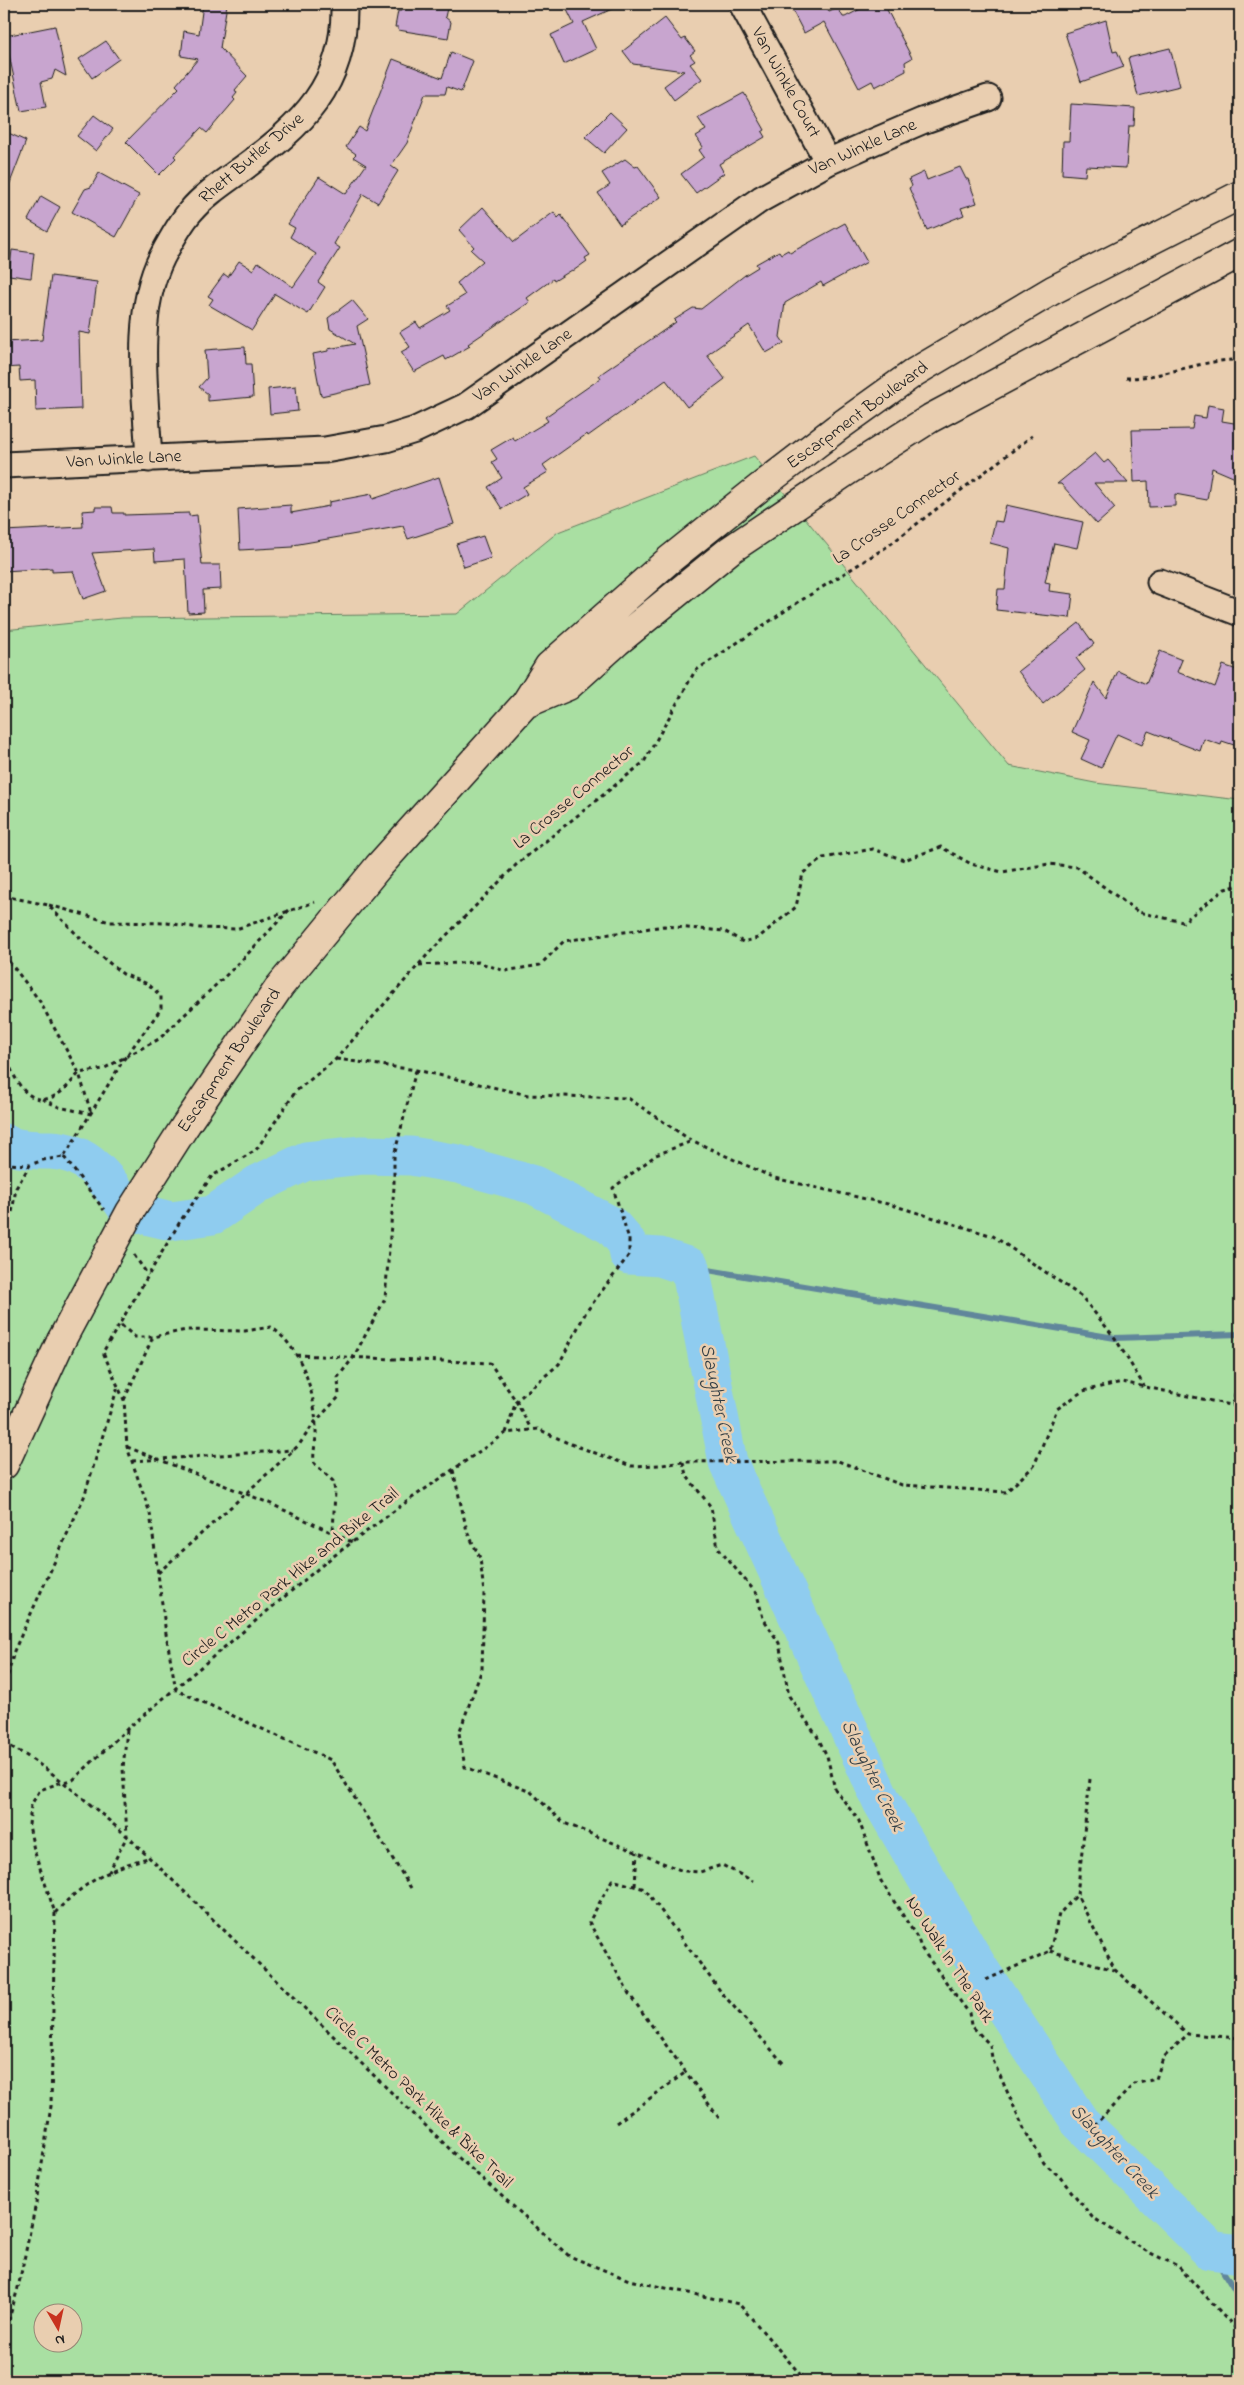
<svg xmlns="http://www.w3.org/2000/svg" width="1244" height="2385" font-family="'Indie Flower',sans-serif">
	<rect width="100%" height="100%" fill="#e9ceb0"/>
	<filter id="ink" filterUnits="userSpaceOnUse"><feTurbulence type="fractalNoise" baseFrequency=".02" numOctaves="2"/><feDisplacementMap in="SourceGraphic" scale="10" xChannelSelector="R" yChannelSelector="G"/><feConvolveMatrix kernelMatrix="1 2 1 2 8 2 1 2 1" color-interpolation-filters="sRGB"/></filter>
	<g filter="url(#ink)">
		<path fill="#a9dfa2" stroke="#627e5f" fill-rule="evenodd" d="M 754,456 L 1009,766 L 1095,783 L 1240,800 L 1240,2381 L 4,2381 L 4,630 L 122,618 L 457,614 L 558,532 ZM 42,2312 L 72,2312 L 72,2342 L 42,2342 Z"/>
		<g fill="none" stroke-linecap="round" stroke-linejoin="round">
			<path stroke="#61869b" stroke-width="6" d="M 690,1267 L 1115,1338 L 1240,1334
				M 1210,2250 L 1240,2299"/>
			<path stroke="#8fccef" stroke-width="39" d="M 4,1143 C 15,1150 36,1150 50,1150 C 89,1151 108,1181 129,1211 L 171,1221 L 213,1215 L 258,1184 L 306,1161 L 362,1155 L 411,1156 L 458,1164 L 534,1185 L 612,1226 L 627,1243 L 629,1255 L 660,1257 L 690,1267 L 728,1462 L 882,1802 L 978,1967 L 1080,2122 L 1210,2250 L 1240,2254"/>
		</g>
		<path fill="#c8a5cf" stroke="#1c1c1c" d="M 203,4 L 227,4 L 220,48 L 247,76 L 235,90 L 237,93 L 233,98 L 235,100 L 207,133 L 201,128 L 174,156 L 176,158 L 159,175 L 126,142 L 179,88 L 176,85 L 198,59 L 181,56 L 184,31 L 199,34 Z
			M 402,4 L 448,4 L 445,17 L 451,22 L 448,38 L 398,30 L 398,27 L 395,27 L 398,11 L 401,11 Z
			M 581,4 L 623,4 L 583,22 L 596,49 L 564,64 L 551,35 L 574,24 L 567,10 Z
			M 789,4 L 825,4 L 829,12 L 838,8 L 843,17 L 845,17 L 870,4 L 884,4 L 912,58 L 905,62 L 906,71 L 875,87 L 872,81 L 859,88 L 824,22 L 804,33 Z
			M 665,18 L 682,40 L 685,38 L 695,51 L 690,55 L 695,61 L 690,64 L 702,79 L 674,100 L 664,86 L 684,71 L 633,64 L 623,51 Z
			M 1106,20 L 1113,52 L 1117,51 L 1124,67 L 1081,82 L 1065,33 Z
			M 55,26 L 66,76 L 55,70 L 52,79 L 41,82 L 46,107 L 21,111 L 5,36 Z
			M 106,41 L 119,59 L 92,78 L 79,59 Z
			M 1170,48 L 1180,86 L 1138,96 L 1128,58 Z
			M 451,52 L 473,61 L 461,92 L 447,87 L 445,94 L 425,94 L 407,143 L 391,166 L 398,171 L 378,203 L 363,194 L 334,244 L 340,248 L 318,282 L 325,287 L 308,314 L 275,294 L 252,330 L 209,305 L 213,299 L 208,296 L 224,274 L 228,277 L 239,261 L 253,270 L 258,262 L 293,287 L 316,254 L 290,237 L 295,228 L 288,224 L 319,177 L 346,194 L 366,165 L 353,157 L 356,154 L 346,147 L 359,127 L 365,131 L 393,59 L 442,78 Z
			M 744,93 L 765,130 L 762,132 L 765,137 L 719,164 L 724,173 L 696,193 L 681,174 L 704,157 L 699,150 L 703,147 L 696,136 L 706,130 L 698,118 Z
			M 1071,104 L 1135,108 L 1134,126 L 1129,126 L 1126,168 L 1086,166 L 1085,176 L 1062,174 L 1063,141 L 1069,141 Z
			M 610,112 L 627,128 L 604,153 L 585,137 Z
			M 94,115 L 113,129 L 96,151 L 77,136 Z
			M 4,131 L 26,141 L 5,196 L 4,196 Z
			M 625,159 L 635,167 L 638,166 L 661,197 L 620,225 L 598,193 L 610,185 L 602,173 Z
			M 960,167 L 966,179 L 968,179 L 977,203 L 961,208 L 964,215 L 927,230 L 909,188 L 912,186 L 909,179 L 924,172 L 927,180 Z
			M 99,173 L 139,195 L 116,237 L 72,212 L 85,189 L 91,187 Z
			M 41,196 L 60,207 L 47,231 L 28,220 Z
			M 483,207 L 514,242 L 554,212 L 558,218 L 561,215 L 590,255 L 585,258 L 587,261 L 573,271 L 572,270 L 554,281 L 553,279 L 527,298 L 530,302 L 468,344 L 470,346 L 446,360 L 444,356 L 414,372 L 401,352 L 410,347 L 400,332 L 416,322 L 420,328 L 450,310 L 447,306 L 465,295 L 457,283 L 483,261 L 471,250 L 474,247 L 459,230 Z
			M 845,223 L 867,262 L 823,286 L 821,282 L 785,303 L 780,337 L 784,343 L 766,353 L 749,325 L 707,355 L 725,379 L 705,394 L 687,407 L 666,380 L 588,436 L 587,434 L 543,465 L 548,472 L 523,487 L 527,494 L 502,509 L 488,487 L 502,478 L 492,462 L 497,459 L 491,450 L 513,437 L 515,441 L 548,421 L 545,417 L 601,378 L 599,375 L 676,322 L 674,320 L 693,308 L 701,309 L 745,275 L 758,267 L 756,264 L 779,251 L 781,254 L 788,250 L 790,253 Z
			M 12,250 L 34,253 L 31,278 L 9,275 Z
			M 51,276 L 97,282 L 90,334 L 79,332 L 81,409 L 36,411 L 35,380 L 20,381 L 19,367 L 4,368 L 4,342 L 42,340 Z
			M 352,300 L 368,319 L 357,326 L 370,385 L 321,396 L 313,354 L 328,351 L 328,349 L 355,344 L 330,329 L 328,318 Z
			M 245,347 L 246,364 L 251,364 L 253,397 L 208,401 L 208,394 L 199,387 L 207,378 L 205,350 Z
			M 296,386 L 298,411 L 270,414 L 268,389 Z
			M 1208,405 L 1224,408 L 1222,421 L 1240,424 L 1240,480 L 1212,468 L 1207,500 L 1175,494 L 1175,506 L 1149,507 L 1148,481 L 1134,482 L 1132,430 L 1192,429 L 1194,416 L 1206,418 Z
			M 1095,453 L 1104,463 L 1108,460 L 1128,483 L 1094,483 L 1115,508 L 1097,524 L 1061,484 L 1057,484 Z
			M 439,477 L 454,524 L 408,539 L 403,526 L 293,545 L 293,547 L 240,550 L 238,509 L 291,505 L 291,513 L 329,506 L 329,502 L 372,494 L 373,499 Z
			M 1006,505 L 1083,522 L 1077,548 L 1054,543 L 1045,582 L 1050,583 L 1049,591 L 1073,594 L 1070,618 L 996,610 L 998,589 L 1005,589 L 1009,548 L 990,543 L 995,521 L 1002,522 Z
			M 95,507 L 112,507 L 113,513 L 124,513 L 124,515 L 189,513 L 189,516 L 197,515 L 202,565 L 220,565 L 221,589 L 203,590 L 204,612 L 188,613 L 185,559 L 155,561 L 154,549 L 92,553 L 106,591 L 83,599 L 73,571 L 52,572 L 52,568 L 4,571 L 4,531 L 83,527 L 82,511 L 95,510 Z
			M 483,536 L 491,558 L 464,567 L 456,544 Z
			M 1079,623 L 1094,644 L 1076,658 L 1085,670 L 1043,704 L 1018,671 Z
			M 1160,651 L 1182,660 L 1177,672 L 1215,687 L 1223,665 L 1240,671 L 1240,747 L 1222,741 L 1221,745 L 1204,739 L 1200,751 L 1148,731 L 1142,745 L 1117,734 L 1101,768 L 1081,759 L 1090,740 L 1072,732 L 1094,682 L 1106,698 L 1118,671 L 1146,684 Z"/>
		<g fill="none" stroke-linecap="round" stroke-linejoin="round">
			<defs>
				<path id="minor" d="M 742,4 L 828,162
					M 149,459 C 146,397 133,314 162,257 C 170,242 179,225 190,212 C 204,195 224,182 242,169 C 302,125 346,85 344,4
					M 4,465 L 325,450 L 386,439 L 415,430 L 466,406 L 761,199 L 828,162 L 873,142 L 922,121 L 988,98
					M 1160,582 L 1240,613"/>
				<path id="secondary" d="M 525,704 L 568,686 L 617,642 L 730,550 L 849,470 L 931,418 L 1240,253
					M 185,1126 L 280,986 L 378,867 L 525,704 L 549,666 L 669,560 L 759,488 L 837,428 L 915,372 L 1053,290 L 1240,195
					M 4,1465 L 61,1341"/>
			</defs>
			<use href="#minor" stroke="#1c1c1c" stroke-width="29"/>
			<use href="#secondary" stroke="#1c1c1c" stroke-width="31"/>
			<path stroke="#1c1c1c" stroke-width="3" stroke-dasharray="4 4" stroke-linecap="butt" d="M 1126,378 C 1165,378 1201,359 1240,360
				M 4,896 L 48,905 L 85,943 L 107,961 L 123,974 L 148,984 L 161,996 L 161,1009 L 124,1059 L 64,1157 L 43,1160 L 30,1165 L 16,1188 L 12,1213 L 4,1231
				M 49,905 L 110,922 L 167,923 L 200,928 L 236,929 L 315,902
				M 4,955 L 39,1000 L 79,1073 L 91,1113
				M 419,965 L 478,962 L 505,971 L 540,965 L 564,941 L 664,926 L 724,931 L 743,942 L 758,938 L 796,907 L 803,873 L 823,858 L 873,849 L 904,860 L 941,847 L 971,864 L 1002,872 L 1049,864 L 1077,867 L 1138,912 L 1183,922 L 1225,889 L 1240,885
				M 4,1054 C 10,1066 17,1086 28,1094 C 49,1109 67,1088 79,1073 L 103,1069 L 159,1039 L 238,964 L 291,908
				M 336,1059 L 416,1070 L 528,1095 L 628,1098 L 689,1139 L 774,1178 L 892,1205 L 993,1236 L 1082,1297 L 1115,1338 L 1144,1386
				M 42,1099 L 59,1107 L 91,1114
				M 64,1157 L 104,1210
				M 4,1164 L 30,1165
				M 134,1255 L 148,1275
				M 121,1325 L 135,1337 L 153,1337 L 186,1330 L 245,1331 L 271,1327 C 304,1350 317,1398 316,1437 C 315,1446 313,1452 314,1463 L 333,1481 L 335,1491 L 333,1533
				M 296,1355 L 490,1363 L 516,1401 L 531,1429
				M 124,1400 L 153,1337
				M 1233,1405 L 1240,1366
				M 506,1433 L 516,1401 L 559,1364 L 586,1312 L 629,1255 L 629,1239 L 613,1188 L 656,1155 L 692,1141
				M 127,1447 L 269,1503 L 352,1542
				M 132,1461 L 293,1450
				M 683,1462 L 686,1475 L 711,1507 L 718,1548 L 757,1594 L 763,1618 L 779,1643 L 789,1696 L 817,1736 L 827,1756 L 835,1789 L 859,1821 L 881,1881 L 918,1939 L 921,1948 L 969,2013 L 971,2025 L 990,2045 L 992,2058 L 1024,2129 L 1044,2163 L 1059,2176 L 1092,2217 L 1146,2251 L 1178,2266 L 1240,2333
				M 453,1470 L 467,1531 L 480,1558 L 484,1593 L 482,1669 L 459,1733 L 465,1767 L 531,1792 L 564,1823 L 683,1871 L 700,1872 L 722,1865 L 753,1881
				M 158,1573 L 299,1445 L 314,1423 L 339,1397 L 338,1377 L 353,1358 L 385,1299 L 394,1187 L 394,1156 L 416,1070
				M 4,1691 L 14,1651 L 84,1497 L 118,1386
				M 127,1730 L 123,1768 L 127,1836 L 459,2158 L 569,2256 L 629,2280 L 739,2304 L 806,2381
				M 4,1743 C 49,1766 88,1803 127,1836 L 109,1872
				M 1090,1779 L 1077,1895 L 1115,1970 L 1188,2034 L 1240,2038
				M 635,1886 L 637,1852
				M 411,1888 L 331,1760 L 176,1690 L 166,1634 L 150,1513 L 127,1447 L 124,1400 L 103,1352 L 181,1220 L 212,1176 L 256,1150 L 296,1091 L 336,1059 L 429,953 L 516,865 L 644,762 L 695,671 L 797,603 L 888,546 L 1032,436
				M 55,1913 C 80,1885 111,1867 148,1858
				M 1050,1951 L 1114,1970
				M 986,1980 L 1050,1951 L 1059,1914 L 1077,1895
				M 719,2118 L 629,1994 L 589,1922 L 612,1880 L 645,1889 L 721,1992 L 784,2064
				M 616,2123 L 686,2072
				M 1089,2131 L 1134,2084 L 1156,2079 L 1163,2058 L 1188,2034
				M 4,2336 L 18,2288 L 36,2203 L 51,2106 L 55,1913 L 34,1850 L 29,1825 L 31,1805 L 40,1790 L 62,1782 L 73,1780 L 127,1729 L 327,1561 L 402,1505 L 506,1433 L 538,1429 L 568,1443 L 631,1466 L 662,1465 L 683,1462 L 838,1461 L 902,1485 L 1006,1492 L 1034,1466 L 1057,1409 L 1083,1391 L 1122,1382 L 1240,1407"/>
			<use href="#minor" stroke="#e9ceb0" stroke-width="25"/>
			<use href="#secondary" stroke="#e9ceb0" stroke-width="28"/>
			<defs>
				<path id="secondary-bridge" d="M 61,1341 L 130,1212 L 185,1126"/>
			</defs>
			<use href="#secondary-bridge" stroke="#1c1c1c" stroke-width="31" stroke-linecap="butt"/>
			<use href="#secondary-bridge" stroke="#e9ceb0" stroke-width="28"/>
		</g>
	</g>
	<g text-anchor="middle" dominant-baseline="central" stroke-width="5" stroke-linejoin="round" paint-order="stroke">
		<g font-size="18" fill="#1c1c1c" stroke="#e9ceb0">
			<text transform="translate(785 83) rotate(61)">Van Winkle Court</text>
			<text transform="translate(863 148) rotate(-24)">Van Winkle Lane</text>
			<text transform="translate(252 159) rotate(-40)">Rhett Butler Drive</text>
			<text transform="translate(523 366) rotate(-35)">Van Winkle Lane</text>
			<text transform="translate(858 416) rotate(-36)">Escarpment Boulevard</text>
			<text transform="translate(124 460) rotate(-3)">Van Winkle Lane</text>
			<text transform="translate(897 518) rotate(-35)">La Crosse Connector</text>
			<text transform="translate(574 798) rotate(-40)">La Crosse Connector</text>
			<text transform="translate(230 1061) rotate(-56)">Escarpment Boulevard</text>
			<text transform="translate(291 1578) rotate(-39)">Circle C Metro Park Hike and Bike Trail</text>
			<text transform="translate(949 1960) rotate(57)">No Walk In The Park</text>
			<text transform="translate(418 2098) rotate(44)">Circle C Metro Park Hike &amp; Bike Trail</text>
		</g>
		<g font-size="19" font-style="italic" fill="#333f46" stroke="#e9ceb0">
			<text transform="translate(718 1403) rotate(78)">Slaughter Creek</text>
			<text transform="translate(872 1776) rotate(64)">Slaughter Creek</text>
			<text transform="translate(1114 2152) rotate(47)">Slaughter Creek</text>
		</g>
	</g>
	<rect width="1244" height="2385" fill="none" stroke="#e9ceb0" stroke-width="20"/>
	<rect x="10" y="10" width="1224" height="2365" fill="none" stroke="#1c1c1c" stroke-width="2" filter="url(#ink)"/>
	<g transform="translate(58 2328) rotate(171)"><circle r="24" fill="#e9ceb0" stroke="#978775"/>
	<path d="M0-4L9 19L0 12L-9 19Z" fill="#c8321e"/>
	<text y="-8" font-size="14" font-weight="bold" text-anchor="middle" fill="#1c1c1c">N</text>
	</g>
</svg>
